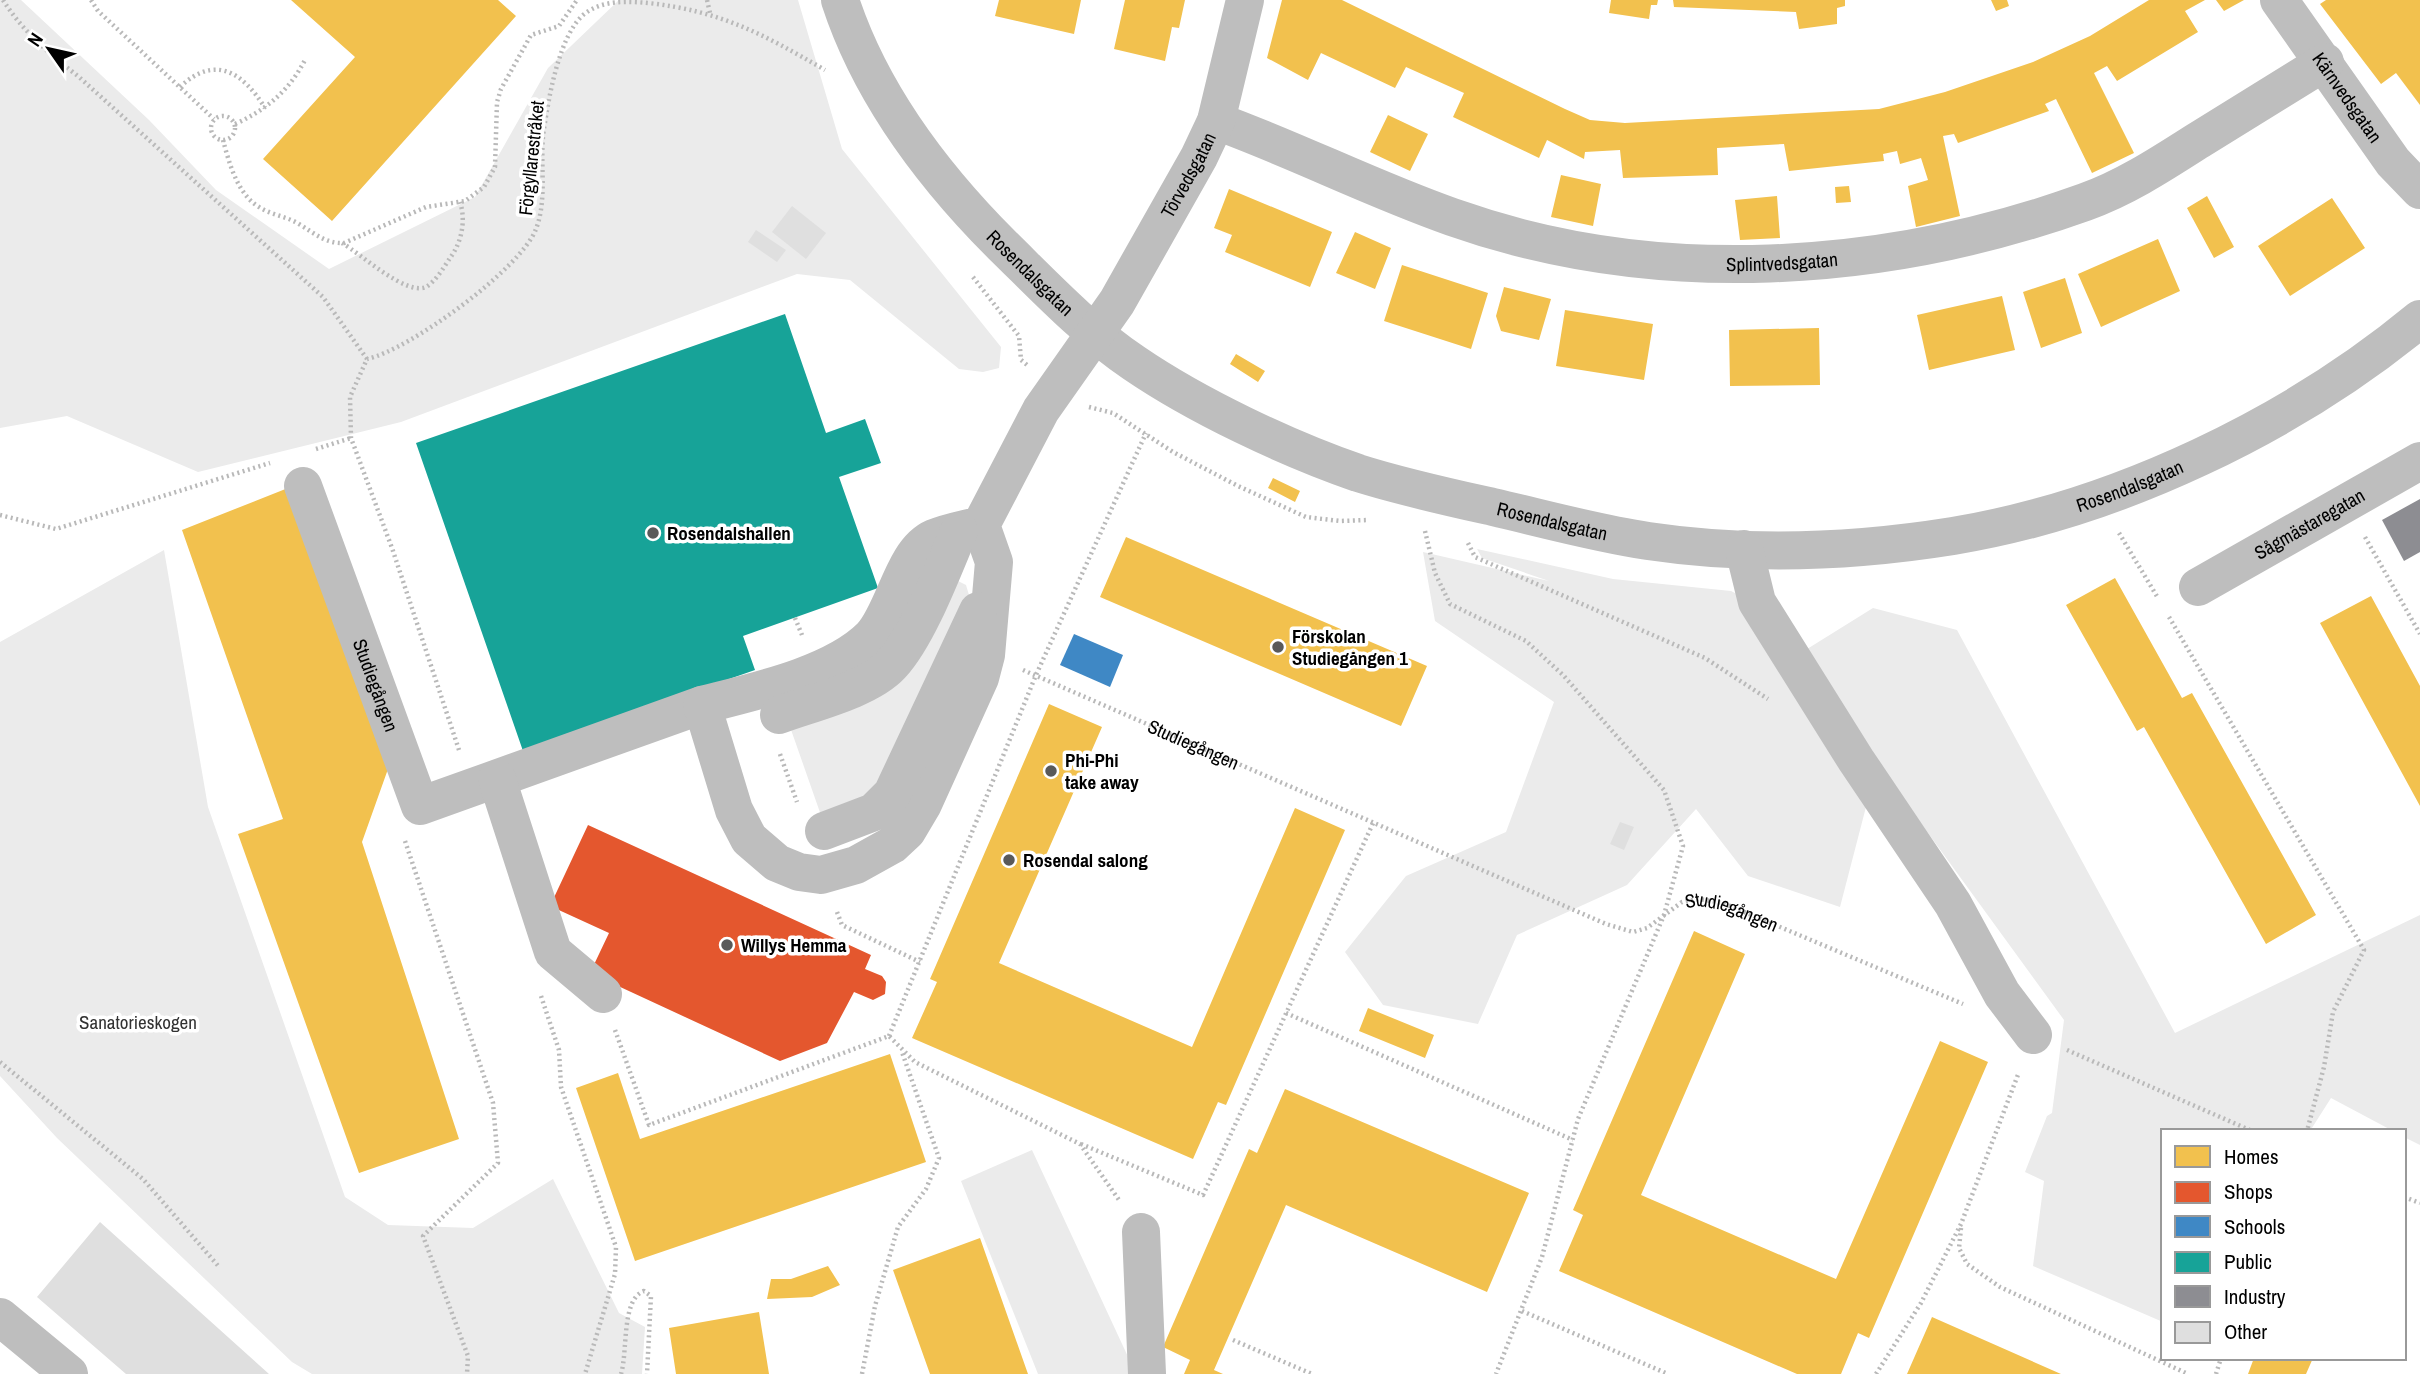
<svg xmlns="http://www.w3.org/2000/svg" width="2420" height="1374" font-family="'Archivo Narrow',sans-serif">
	<rect width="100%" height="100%" fill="#fff"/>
	<path fill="#ebebeb" d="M 0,0 L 21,0 L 149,120 L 216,190 L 329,269 L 475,197 L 548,68 L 619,0 L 798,0 L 842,149 L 1001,347 L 999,368 L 983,372 L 959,369 L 850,280 L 797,274 L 401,422 L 198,472 L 67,416 L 0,428 Z
		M 1477,549 L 1613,579 L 1731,591 L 1737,594 L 1783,664 L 1873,608 L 1957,630 L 2175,1033 L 2420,915 L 2420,1145 L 2404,1137 L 2404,1131 L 2393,1131 L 2331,1098 L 2310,1131 L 2163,1131 L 2163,1322 L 2033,1266 L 2044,1181 L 2025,1172 L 2047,1116 L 2052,1113 L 2064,1020 L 1896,789 L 1866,807 L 1840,907 L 1748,876 L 1696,809 L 1627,885 L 1517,935 L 1478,1024 L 1383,1005 L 1345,952 L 1406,876 L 1506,832 L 1554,702 L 1435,621 L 1423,552 L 1549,581 L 1482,558 Z
		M 164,550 L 208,807 L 345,1197 L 388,1225 L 473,1228 L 553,1179 L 619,1313 L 645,1327 L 642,1374 L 312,1374 L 292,1362 L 57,1138 L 0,1076 L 0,642 Z
		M 958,581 L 966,585 L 969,595 L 873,799 L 823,821 L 789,724 Z
		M 1032,1150 L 1136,1374 L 1038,1374 L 961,1181 Z"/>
	<path fill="#f2c14e" d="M 291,0 L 498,0 L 516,16 L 332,221 L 263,159 L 355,57 Z
		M 999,0 L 1081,0 L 1074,34 L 995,16 Z
		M 1125,0 L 1185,0 L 1179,28 L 1172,27 L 1165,61 L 1114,49 Z
		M 1282,0 L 1342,0 L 1565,109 L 1590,120 L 1625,123 L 1879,109 L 1945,92 L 2033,62 L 2090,36 L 2149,0 L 2205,0 L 2185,11 L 2198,32 L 2117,81 L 2107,66 L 2094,73 L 2134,153 L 2092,173 L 2056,99 L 2045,104 L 2049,111 L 1958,143 L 1954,134 L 1943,136 L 1960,216 L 1916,227 L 1908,186 L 1928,180 L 1921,158 L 1900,164 L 1897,151 L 1883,154 L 1884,161 L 1789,171 L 1784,144 L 1717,148 L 1718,175 L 1623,178 L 1620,150 L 1585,152 L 1584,159 L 1547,140 L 1539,158 L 1453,117 L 1464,93 L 1406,67 L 1395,88 L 1321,53 L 1308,80 L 1267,58 Z
		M 1611,0 L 1658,0 L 1657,5 L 1651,5 L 1649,19 L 1609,13 Z
		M 1673,0 L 1845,0 L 1845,6 L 1837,8 L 1837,24 L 1799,29 L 1796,12 L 1674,7 Z
		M 1991,0 L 2007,0 L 2009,6 L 1996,11 Z
		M 2216,0 L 2244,0 L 2224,11 Z
		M 2326,0 L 2420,0 L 2420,105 L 2396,73 L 2381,84 L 2320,4 Z
		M 1388,115 L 1428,134 L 1410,171 L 1370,152 Z
		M 1561,175 L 1601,184 L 1593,226 L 1551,217 Z
		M 1849,186 L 1851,202 L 1836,203 L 1835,187 Z
		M 1229,189 L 1332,232 L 1310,287 L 1225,252 L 1232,235 L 1214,228 Z
		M 1777,196 L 1780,238 L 1740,240 L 1735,200 Z
		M 2207,196 L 2234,247 L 2214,258 L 2187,208 Z
		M 2332,198 L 2365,248 L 2290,296 L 2258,246 Z
		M 1355,232 L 1391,248 L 1375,289 L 1336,273 Z
		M 2158,239 L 2180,291 L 2101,327 L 2078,274 Z
		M 1402,265 L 1488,293 L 1471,349 L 1384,321 Z
		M 2065,278 L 2082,333 L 2041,348 L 2023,292 Z
		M 1504,287 L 1551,299 L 1539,340 L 1501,331 L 1496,316 Z
		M 2002,296 L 2015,350 L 1929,370 L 1917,315 Z
		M 1565,310 L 1653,324 L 1644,380 L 1556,366 Z
		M 1819,328 L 1820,385 L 1730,386 L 1729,330 Z
		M 1236,354 L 1265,371 L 1258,382 L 1230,364 Z
		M 1273,478 L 1300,491 L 1295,502 L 1268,488 Z
		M 288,488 L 388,769 L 362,842 L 459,1139 L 359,1173 L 238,834 L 283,819 L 182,530 Z
		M 1126,537 L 1427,666 L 1401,726 L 1100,597 Z
		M 2115,578 L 2182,698 L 2192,693 L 2316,915 L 2266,944 L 2144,727 L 2137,731 L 2066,605 Z
		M 2371,596 L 2420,686 L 2420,806 L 2320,623 Z
		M 1049,704 L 1102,727 L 999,963 L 1192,1047 L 1295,808 L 1345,830 L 1226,1105 L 1218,1102 L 1193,1159 L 912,1038 L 937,982 L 930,979 Z
		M 1694,931 L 1745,954 L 1641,1195 L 1836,1279 L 1940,1041 L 1988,1062 L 1869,1338 L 1858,1333 L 1841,1374 L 1797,1374 L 1559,1271 L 1583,1215 L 1573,1210 Z
		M 1368,1008 L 1434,1035 L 1425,1058 L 1359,1031 Z
		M 890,1054 L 926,1162 L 635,1261 L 576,1088 L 618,1073 L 640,1139 Z
		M 1285,1089 L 1529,1193 L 1487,1292 L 1286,1205 L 1214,1370 L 1223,1374 L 1184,1374 L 1190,1360 L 1163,1347 L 1249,1149 L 1257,1153 Z
		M 980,1238 L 1028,1374 L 930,1374 L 893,1270 Z
		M 828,1266 L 840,1285 L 812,1297 L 767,1299 L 771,1279 L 791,1279 Z
		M 759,1312 L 769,1374 L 676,1374 L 669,1328 Z
		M 1932,1317 L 2061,1374 L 1907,1374 Z
		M 2254,1358 L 2313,1358 L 2306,1374 L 2248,1374 Z"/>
	<path fill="#e4572e" d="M 588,825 L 871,955 L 865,969 L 882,976 L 886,982 L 885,994 L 873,1000 L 854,992 L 827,1043 L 780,1061 L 590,973 L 609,933 L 550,906 Z"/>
	<path fill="#3f88c5" d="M 1074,634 L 1123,655 L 1110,687 L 1060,665 Z"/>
	<path fill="#17a398" d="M 785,314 L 826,433 L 865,419 L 881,463 L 839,477 L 878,588 L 743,636 L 755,670 L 523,751 L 416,443 Z"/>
	<path fill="#8d8d92" d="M 2420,499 L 2420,552 L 2404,561 L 2382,520 Z"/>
	<path fill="#dfdfdf" d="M 792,206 L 826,233 L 806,259 L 772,232 Z
		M 756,230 L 786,250 L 777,262 L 748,242 Z
		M 1620,822 L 1634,827 L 1624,850 L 1610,844 Z
		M 100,1222 L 269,1374 L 126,1374 L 37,1297 Z"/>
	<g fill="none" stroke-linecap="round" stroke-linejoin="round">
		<g stroke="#b9b9b9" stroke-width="4.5" stroke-dasharray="2 3.5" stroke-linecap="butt">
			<path d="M 3,0 C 23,32 50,54 79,77 L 323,297 L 367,359"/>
			<path d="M 91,0 L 98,11 L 214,119"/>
			<path d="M 707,0 L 710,13"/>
			<path d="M 180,87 C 216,53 244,74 265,108"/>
			<circle cx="223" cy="128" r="12"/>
			<path d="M 235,124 C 266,110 289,91 305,60"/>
			<path d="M 223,140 C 229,162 237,194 259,207 C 271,215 286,216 299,224 C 314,233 326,244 344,243 L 426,207 L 465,201 L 484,187 L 495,167 L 497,102 L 501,89 L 531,35 L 559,26 L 577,0"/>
			<path d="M 342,243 C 361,254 406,296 426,287 C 436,281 444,267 450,258 C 462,242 466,220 460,202"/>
			<path d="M 973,277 L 1019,336 L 1021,360 L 1027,365"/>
			<path d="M 1089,407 L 1113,413 L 1173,452 L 1238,486 L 1306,517 L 1340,521 L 1368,520"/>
			<path d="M 316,449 L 351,438"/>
			<path d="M 0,515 L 56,529 L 270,463"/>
			<path d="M 1425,531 L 1435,573 L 1450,604 L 1526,641 L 1563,675 L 1664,790 L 1683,846 L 1664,915 L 1578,1119 L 1542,1257 L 1496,1374"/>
			<path d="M 2119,533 L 2158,598"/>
			<path d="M 2365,537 L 2420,634"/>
			<path d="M 1468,543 L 1475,557 L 1705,658 L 1768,699"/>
			<path d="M 2169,617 L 2364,950 L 2333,1012 L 2324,1067 L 2307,1131"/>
			<path d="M 795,618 L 802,635"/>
			<path id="s1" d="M 1023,670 L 1606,924 L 1633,932 L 1647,928 L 1682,902 L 1699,899 L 1723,903 L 1963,1004"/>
			<path d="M 459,750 L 392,548 L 351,438 L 350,397 L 367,359 C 409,350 521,269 536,229 C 548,198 539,161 544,129 C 549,96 559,37 583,15 C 601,0 626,1 648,3 C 721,11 763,34 825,70"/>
			<path d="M 780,754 L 797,802"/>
			<path d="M 405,841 L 493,1103 L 498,1163 L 423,1236 L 468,1356 L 467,1374"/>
			<path d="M 837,912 L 842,925 L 920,962"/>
			<path d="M 541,996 L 559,1050 L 561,1087 L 616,1247 L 615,1274 L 585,1374"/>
			<path d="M 1286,1013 L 1573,1140"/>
			<path d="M 615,1030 L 649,1125 L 889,1036 L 915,1062 L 1080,1144 L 1119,1200"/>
			<path d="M 889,1036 L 1036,675 L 1146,433"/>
			<path d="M 2067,1050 L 2252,1131"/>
			<path d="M 0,1062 L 143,1179 L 220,1268"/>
			<path d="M 1081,1144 L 1203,1195 L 1374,821"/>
			<path d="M 2404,1197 L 2420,1203"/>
			<path d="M 1961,1228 L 1959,1248 L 1967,1264 L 2000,1287 L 2188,1374"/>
			<path d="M 1522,1311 L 1668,1374"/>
			<path d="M 1233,1340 L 1312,1374"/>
			<path d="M 621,1374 C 628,1352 621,1299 644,1291 L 651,1296 L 647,1374"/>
			<path d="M 862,1374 L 875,1306 L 898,1227 L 926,1189 L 939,1158 L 902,1052"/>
			<path d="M 1876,1374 L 1921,1303 L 1961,1224 L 2019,1072"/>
			<path d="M 2216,1374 L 2221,1358"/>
		</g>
		<g stroke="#bebebe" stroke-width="38">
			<path id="s2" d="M 840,0 C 871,95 933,176 1002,245 C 1044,286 1085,330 1134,363 C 1197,406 1286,448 1358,473 C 1402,487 1448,497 1493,507 C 1545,519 1595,533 1648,541 C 1748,556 1853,552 1953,536 C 2117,509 2292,425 2420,319"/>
			<path id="s3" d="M 2279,0 L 2393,162 L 2420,190"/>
			<path id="s4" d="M 1216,121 C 1296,150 1372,189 1452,217 C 1655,289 1885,274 2085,202 C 2125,188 2163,163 2199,140 C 2241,114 2283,88 2325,62"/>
			<path id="s5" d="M 303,486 L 420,806 L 702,705"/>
			<path id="s6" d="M 981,525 L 994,562 L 986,655 L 980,678 L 923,804 L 907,831 L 892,845 L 856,865 L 821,875 L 799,872 L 777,863 L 749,839 L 734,810 L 702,705 C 753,692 833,675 871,637 C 895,612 902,552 934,538 C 948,532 966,529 981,525 L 1041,410 L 1117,302 L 1199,157 L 1216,121 L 1245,0"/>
			<path d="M 1744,549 L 1757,602 L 1856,760 L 1953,904 L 2002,994 L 2033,1035"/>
			<path id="s7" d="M 2198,587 L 2420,461"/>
			<path d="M 779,715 C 811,703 868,690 891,665 C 918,636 943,569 959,531"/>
			<path d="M 497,779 L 553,952 L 603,994"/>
			<path d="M 824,831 L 874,812 L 892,794 L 978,611"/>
			<path d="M 1141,1232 L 1147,1374"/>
			<path d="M 0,1317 L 69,1374"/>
		</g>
	</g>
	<g fill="#595959" stroke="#fff" stroke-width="2.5">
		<circle cx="653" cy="533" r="7"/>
		<circle cx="1278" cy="647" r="7"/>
		<circle cx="1051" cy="771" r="7"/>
		<circle cx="1009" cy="860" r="7"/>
		<circle cx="727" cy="945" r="7"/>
	</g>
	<g text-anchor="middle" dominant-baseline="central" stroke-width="7" stroke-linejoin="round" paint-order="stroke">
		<g font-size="19" fill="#000" stroke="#fff">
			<text stroke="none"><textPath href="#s3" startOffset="119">Kärnvedsgatan</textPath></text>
			<text transform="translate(531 158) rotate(-84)">Förgyllarestråket</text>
			<text stroke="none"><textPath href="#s6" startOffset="1409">Törvedsgatan</textPath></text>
			<text stroke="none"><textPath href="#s4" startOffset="590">Splintvedsgatan</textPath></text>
			<text stroke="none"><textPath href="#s2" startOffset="336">Rosendalsgatan</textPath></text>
			<text stroke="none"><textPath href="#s2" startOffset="1512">Rosendalsgatan</textPath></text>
			<text stroke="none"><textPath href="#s2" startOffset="924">Rosendalsgatan</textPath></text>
			<text stroke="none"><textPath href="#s7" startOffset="128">Sågmästaregatan</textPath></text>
			<text stroke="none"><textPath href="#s5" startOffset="212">Studiegången</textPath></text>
			<text stroke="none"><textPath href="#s1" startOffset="186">Studiegången</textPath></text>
			<text stroke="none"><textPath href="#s1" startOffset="774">Studiegången</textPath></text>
		</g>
		<g font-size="19" font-weight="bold" fill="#000" stroke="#fff" text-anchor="start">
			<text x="667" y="533">Rosendalshallen</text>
			<text x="1292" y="636">Förskolan<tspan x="1292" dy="22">Studiegången 1</tspan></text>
			<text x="1065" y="760">Phi-Phi<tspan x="1065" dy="22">take away</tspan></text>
			<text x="1023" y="860">Rosendal salong</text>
			<text x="741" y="945">Willys Hemma</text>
		</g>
		<g font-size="19" fill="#323232" stroke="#fff">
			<text x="138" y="1022">Sanatorieskogen</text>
		</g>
	</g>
	<rect x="2161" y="1129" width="245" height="231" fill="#ffffff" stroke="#999999" stroke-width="2"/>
	<rect x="2175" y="1146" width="35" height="21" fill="#f2c14e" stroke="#999999" stroke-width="2"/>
	<text x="2224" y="1164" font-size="21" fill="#000000">Homes</text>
	<rect x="2175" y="1182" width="35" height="21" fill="#e4572e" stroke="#999999" stroke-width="2"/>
	<text x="2224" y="1199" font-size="21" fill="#000000">Shops</text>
	<rect x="2175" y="1216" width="35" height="21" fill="#3f88c5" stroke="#999999" stroke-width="2"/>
	<text x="2224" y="1234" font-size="21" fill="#000000">Schools</text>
	<rect x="2175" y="1252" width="35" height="21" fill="#17a398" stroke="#999999" stroke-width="2"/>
	<text x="2224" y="1269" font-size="21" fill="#000000">Public</text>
	<rect x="2175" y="1286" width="35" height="21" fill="#8d8d92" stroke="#999999" stroke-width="2"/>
	<text x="2224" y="1304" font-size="21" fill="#000000">Industry</text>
	<rect x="2175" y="1322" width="35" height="21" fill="#dfdfdf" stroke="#999999" stroke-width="2"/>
	<text x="2224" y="1339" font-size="21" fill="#000000">Other</text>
	<g transform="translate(49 49) rotate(304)" stroke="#ffffff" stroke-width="5" paint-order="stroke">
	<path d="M0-5L12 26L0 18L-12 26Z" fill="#000000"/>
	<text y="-10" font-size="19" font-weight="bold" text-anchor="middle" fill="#000000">N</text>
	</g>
</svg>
